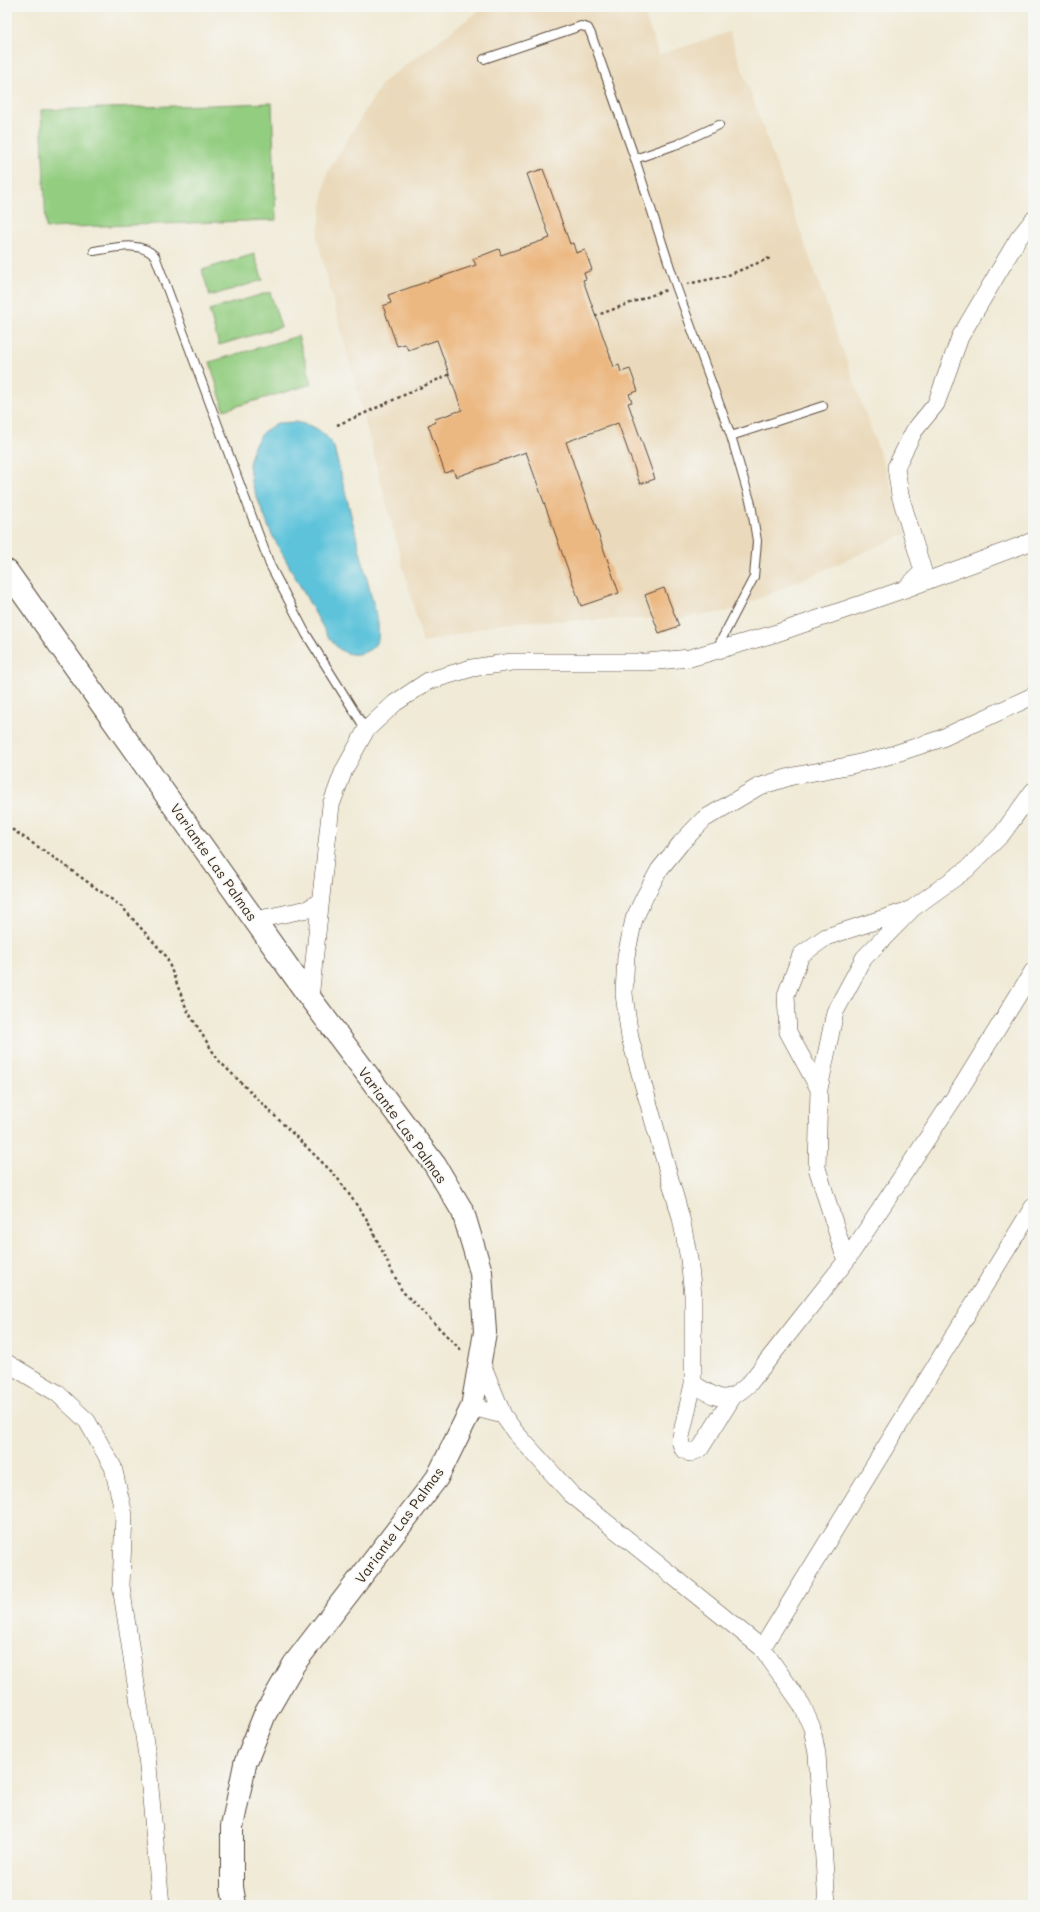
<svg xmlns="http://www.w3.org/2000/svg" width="1040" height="1912" font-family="Mali,sans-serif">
	<rect width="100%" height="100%" fill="#f6f6f2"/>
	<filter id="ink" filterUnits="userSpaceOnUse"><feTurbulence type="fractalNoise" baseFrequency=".025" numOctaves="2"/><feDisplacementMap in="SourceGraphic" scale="8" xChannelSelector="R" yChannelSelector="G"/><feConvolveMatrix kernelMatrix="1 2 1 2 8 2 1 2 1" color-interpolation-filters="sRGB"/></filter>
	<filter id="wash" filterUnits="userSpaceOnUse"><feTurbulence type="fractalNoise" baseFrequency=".012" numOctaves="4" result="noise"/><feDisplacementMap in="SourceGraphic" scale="16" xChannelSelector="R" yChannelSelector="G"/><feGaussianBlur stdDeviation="0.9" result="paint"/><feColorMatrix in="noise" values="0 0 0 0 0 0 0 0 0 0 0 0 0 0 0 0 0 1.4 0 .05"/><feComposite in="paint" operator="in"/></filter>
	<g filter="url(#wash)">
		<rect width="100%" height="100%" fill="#f0ead6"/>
		<path fill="#ead9ba" d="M 484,7 L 642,7 L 659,55 L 729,32 L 908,533 L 731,611 L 679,618 L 507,622 L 423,643 L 317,239 L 327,172 L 383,82 Z"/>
		<path fill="#93cd80" stroke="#677c4f" d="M 272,103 L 276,220 L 46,228 L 41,110 Z
			M 254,254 L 263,280 L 210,296 L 202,270 Z
			M 270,292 L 281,327 L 219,345 L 209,310 Z
			M 298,336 L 312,384 L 224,410 L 210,362 Z"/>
		<path fill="#5dc3da" stroke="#4c767c" d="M 295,422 C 315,426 322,429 334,447 L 378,623 C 378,628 379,635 378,639 C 376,644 372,649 367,651 C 348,660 336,649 326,633 L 271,533 L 251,482 L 249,464 L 254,446 L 263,432 L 277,423 Z"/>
		<g id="blocks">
			<path fill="#ecb881" d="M 543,169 L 570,244 L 573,243 L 576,253 L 585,250 L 592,270 L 584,273 L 586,279 L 583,280 L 614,367 L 619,365 L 621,372 L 630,369 L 638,391 L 629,394 L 632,402 L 628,403 L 655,479 L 640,484 L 618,423 L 566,442 L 619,593 L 581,606 L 526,452 L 456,477 L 453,470 L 445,473 L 428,425 L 436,422 L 435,419 L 462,410 L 437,340 L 408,350 L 405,344 L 397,346 L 383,306 L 391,303 L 388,295 L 476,265 L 473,259 L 499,249 L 501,255 L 550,238 L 527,174 Z
				M 664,588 L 679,626 L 659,633 L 645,595 Z"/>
		</g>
	</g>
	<g filter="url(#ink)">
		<use href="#blocks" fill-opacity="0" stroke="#56473a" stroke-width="1"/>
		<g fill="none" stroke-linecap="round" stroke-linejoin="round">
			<defs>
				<path id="lane" d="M 484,59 L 581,26 L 588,28 L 591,34 L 635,159 L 676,286 L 731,436 L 751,504 L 757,541 L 754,577 L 717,648
					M 635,159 L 678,144 L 719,125
					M 94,251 C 115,248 139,240 155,256 L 270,565 L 306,634 L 366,730
					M 731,436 L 823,406"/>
				<path id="street" d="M 908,586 L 923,571 L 900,495 L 896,467 L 914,431 L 936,404 L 960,337 L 1018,239 L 1033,220
					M 255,920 L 308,909 L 320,901
					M 310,998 L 331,805 L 344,770 L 366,730 L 395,703 L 428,681 L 472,668 L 512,662 L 647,662 L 690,658 L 777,633 L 905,589 L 1033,541
					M 819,1089 L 788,1032 L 786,995 L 801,955 L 826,937 L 909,910
					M 846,1261 L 817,1168 L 819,1089 L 835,1012 L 864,958 L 913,908 L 967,869 L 1002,834 L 1033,791
					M 480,1359 L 503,1415 L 515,1432 L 571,1494 L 762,1648 L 802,1705 L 812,1728 L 817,1754 L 827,1905
					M 7,1363 L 57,1393 L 87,1421 L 113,1467 L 124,1515 L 121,1586 L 147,1756 L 161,1905
					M 693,1384 C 719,1398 724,1407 749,1384 L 846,1261 L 962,1086 L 1033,971
					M 732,1398 L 700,1449 L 690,1453 L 683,1449 L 680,1441 L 693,1384 L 693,1295 L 689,1259 L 681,1218 L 630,1038 L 624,994 L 626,956 L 634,919 L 645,896 L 659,870 L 681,843 L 704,819 L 758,787 L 793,776 L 847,766 L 888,756 L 940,739 L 1033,696
					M 472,1407 L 503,1415
					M 762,1648 L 1033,1207"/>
				<path id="secondary" d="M 7,571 L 310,998 L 435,1165 L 463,1212 L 481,1272 L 485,1332 L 472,1407 L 437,1478 L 294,1664 L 265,1714 L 245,1764 L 232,1827 L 232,1887 L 235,1905"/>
			</defs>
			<use href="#lane" stroke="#56473a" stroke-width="10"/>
			<use href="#street" stroke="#56473a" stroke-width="18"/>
			<use href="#secondary" stroke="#56473a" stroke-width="24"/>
			<path stroke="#56473a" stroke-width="2.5" stroke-dasharray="3 3" stroke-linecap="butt" d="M 687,284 L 726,276 L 770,258
				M 595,316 L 666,290
				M 337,425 L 363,414 L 450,374
				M 7,826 L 56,859 L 122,907 L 166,956 L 187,1010 L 218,1060 L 336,1176 L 366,1218 L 402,1291 L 463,1352"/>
			<use href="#lane" stroke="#fff" stroke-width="8"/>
			<use href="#street" stroke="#fff" stroke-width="17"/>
			<use href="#secondary" stroke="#fff" stroke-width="22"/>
		</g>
	</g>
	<g text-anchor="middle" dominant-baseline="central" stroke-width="3" stroke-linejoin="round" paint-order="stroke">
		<g font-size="14" fill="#3b2a1e" stroke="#f6f6f2">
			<text transform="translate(214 862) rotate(55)">Variante Las Palmas</text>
			<text transform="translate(403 1125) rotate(54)">Variante Las Palmas</text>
			<text transform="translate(399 1525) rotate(-54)">Variante Las Palmas</text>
		</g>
	</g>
	<rect width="1040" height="1912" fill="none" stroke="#f6f6f2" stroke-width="24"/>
</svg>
